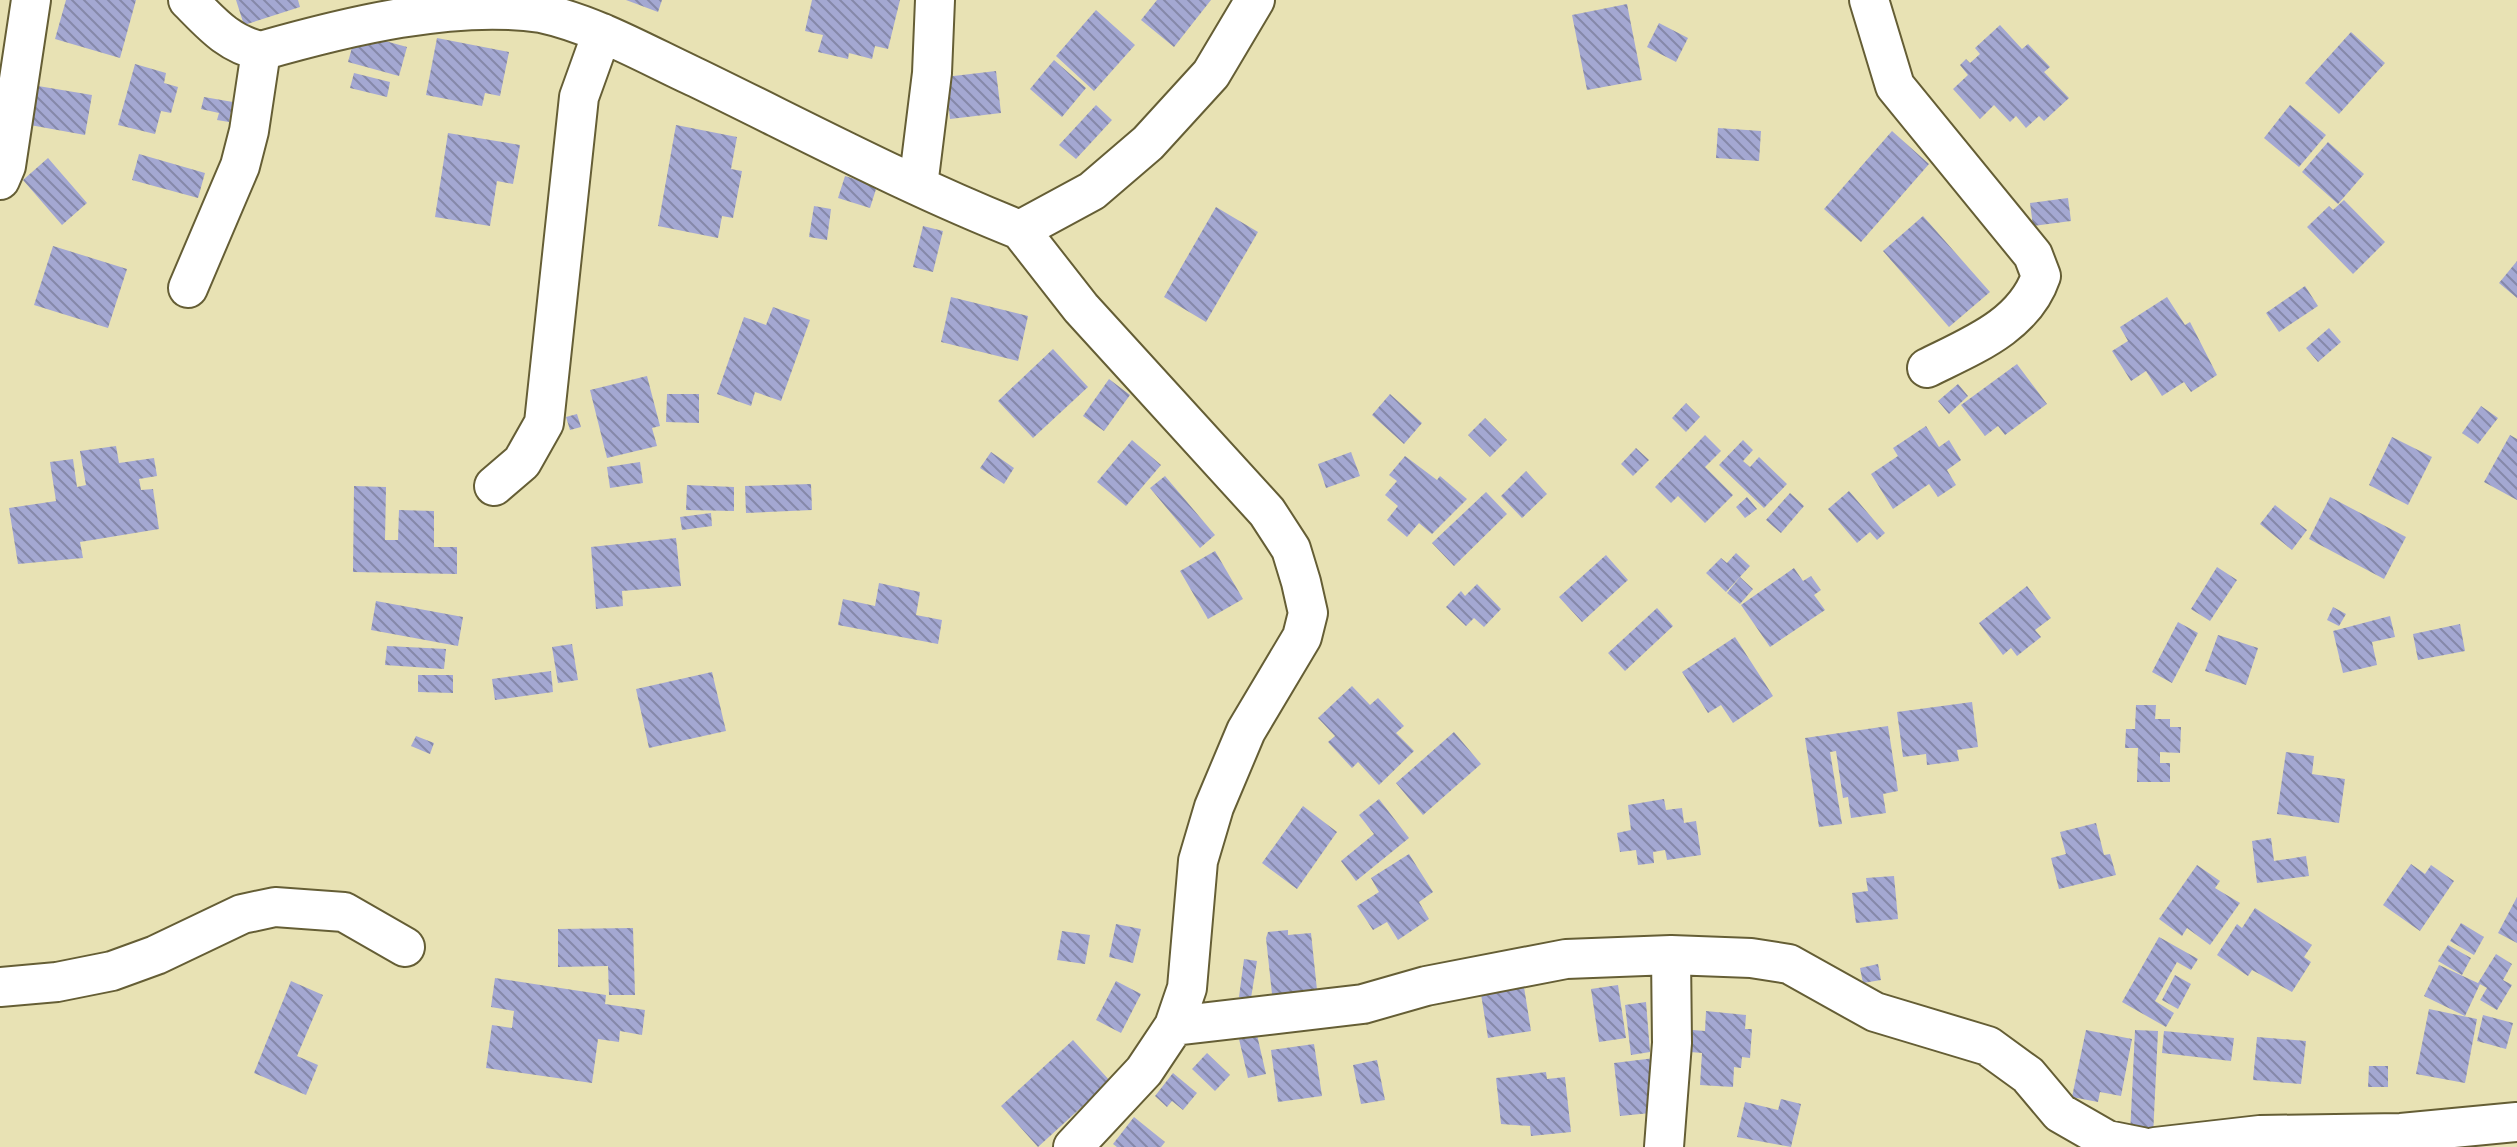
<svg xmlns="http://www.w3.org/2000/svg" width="2517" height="1147" font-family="Montserrat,sans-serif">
	<defs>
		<pattern id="building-back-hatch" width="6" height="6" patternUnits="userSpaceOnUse" patternTransform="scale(2)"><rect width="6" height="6" fill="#a4a8d2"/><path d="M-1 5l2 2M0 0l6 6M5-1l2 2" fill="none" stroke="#8588a9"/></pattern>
	</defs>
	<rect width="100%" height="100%" fill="#e8e2b4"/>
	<path fill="url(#building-back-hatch)" d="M 66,0 L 136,0 L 120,58 L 55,39 Z
		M 236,0 L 298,0 L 300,7 L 244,25 Z
		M 626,0 L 662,0 L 658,12 Z
		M 812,0 L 900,0 L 888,49 L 875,46 L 872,59 L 849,53 L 848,59 L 818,52 L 823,35 L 805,31 Z
		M 1157,0 L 1211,0 L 1174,47 L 1141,20 Z
		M 1627,4 L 1642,80 L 1587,90 L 1572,15 Z
		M 1096,10 L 1135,45 L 1094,91 L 1056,56 Z
		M 1659,23 L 1688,38 L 1676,62 L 1647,47 Z
		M 2000,25 L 2022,49 L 2028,44 L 2050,67 L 2044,72 L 2069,98 L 2044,121 L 2039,116 L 2026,128 L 2016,116 L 2010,122 L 1994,105 L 1980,119 L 1953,89 L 1968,75 L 1960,65 L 1966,59 L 1970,63 L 1980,54 L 1975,48 Z
		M 2351,32 L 2385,63 L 2339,114 L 2305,83 Z
		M 356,33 L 407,47 L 399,76 L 348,62 Z
		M 437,38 L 509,52 L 500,96 L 485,93 L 482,106 L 426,95 Z
		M 1054,60 L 1086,88 L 1062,117 L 1030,89 Z
		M 135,64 L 166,73 L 164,83 L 178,87 L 171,113 L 161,111 L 155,134 L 118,125 Z
		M 996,71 L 1001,113 L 950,119 L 945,77 Z
		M 354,73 L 390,82 L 387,97 L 350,88 Z
		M 26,84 L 92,95 L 85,135 L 19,123 Z
		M 204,97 L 233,102 L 229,122 L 217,120 L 219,113 L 201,109 Z
		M 1096,105 L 1112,120 L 1076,159 L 1059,145 Z
		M 2290,105 L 2326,135 L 2299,167 L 2264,138 Z
		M 676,125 L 737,137 L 731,169 L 742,171 L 733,218 L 722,216 L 718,238 L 658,226 Z
		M 1718,128 L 1761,131 L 1759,161 L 1716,158 Z
		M 1892,131 L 1929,164 L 1861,242 L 1824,209 Z
		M 448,133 L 520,145 L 513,184 L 497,181 L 490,226 L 435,217 Z
		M 2328,142 L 2364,174 L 2338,204 L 2302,172 Z
		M 139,154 L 205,173 L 198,198 L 132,180 Z
		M 48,158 L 87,203 L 62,225 L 23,180 Z
		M 845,176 L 877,186 L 870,208 L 838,198 Z
		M 2068,198 L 2071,221 L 2033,226 L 2030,203 Z
		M 2344,200 L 2385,242 L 2353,274 L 2307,227 L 2329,206 L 2333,210 Z
		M 814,206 L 831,209 L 827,240 L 809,237 Z
		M 1216,207 L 1258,232 L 1206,322 L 1164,297 Z
		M 1923,216 L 1990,292 L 1949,327 L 1883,251 Z
		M 923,226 L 943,231 L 933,272 L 913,267 Z
		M 53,246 L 127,269 L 108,328 L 34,305 Z
		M 2517,261 L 2517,298 L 2499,283 Z
		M 2305,286 L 2318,306 L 2279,332 L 2266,313 Z
		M 951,297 L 1028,316 L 1018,361 L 941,342 Z
		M 2167,297 L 2185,325 L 2190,322 L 2217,375 L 2191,392 L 2184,382 L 2162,396 L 2146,371 L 2131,381 L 2112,351 L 2128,341 L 2120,327 Z
		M 773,307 L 810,320 L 781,401 L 755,392 L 751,406 L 717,394 L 744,317 L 766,325 Z
		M 2329,328 L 2341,342 L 2318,362 L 2306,348 Z
		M 1053,349 L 1088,387 L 1033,438 L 998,401 Z
		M 2017,364 L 2047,404 L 2005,435 L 1998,426 L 1985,436 L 1961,405 Z
		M 647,376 L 660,426 L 652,428 L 657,446 L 607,458 L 590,390 Z
		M 1109,379 L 1130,395 L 1104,431 L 1083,416 Z
		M 1958,384 L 1968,396 L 1949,414 L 1938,401 Z
		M 667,394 L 699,394 L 699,423 L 666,422 Z
		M 1390,394 L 1422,423 L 1404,444 L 1372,415 Z
		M 1686,403 L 1700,417 L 1686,432 L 1672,418 Z
		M 2481,406 L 2498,418 L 2478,444 L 2462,433 Z
		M 577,414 L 581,427 L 570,430 L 566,417 Z
		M 1485,418 L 1507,440 L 1490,457 L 1468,435 Z
		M 1926,426 L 1939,447 L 1949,440 L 1961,460 L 1947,470 L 1956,485 L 1938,497 L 1929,484 L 1893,509 L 1871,474 L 1898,456 L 1893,448 Z
		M 1705,435 L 1721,451 L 1705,467 L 1733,495 L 1705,523 L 1678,496 L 1671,503 L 1655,487 Z
		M 2510,435 L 2517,439 L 2517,500 L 2484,482 Z
		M 2392,437 L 2432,457 L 2408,505 L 2369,485 Z
		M 1132,440 L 1161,465 L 1126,506 L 1097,482 Z
		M 1743,440 L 1753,450 L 1743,461 L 1750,467 L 1759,457 L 1787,484 L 1764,508 L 1719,465 Z
		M 116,446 L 119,463 L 154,458 L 157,476 L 139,479 L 141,490 L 153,489 L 159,529 L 80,542 L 83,558 L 18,564 L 9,508 L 56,501 L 50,462 L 73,459 L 77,487 L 86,485 L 80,451 Z
		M 1636,448 L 1649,460 L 1633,476 L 1621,464 Z
		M 991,452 L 1014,468 L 1004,484 L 980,468 Z
		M 1351,452 L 1360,476 L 1326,488 L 1318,464 Z
		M 1405,456 L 1437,480 L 1440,476 L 1467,499 L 1432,534 L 1419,523 L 1407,537 L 1387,520 L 1398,506 L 1385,495 L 1397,481 L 1389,475 Z
		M 640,462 L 643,483 L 610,488 L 607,467 Z
		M 1526,471 L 1547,494 L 1522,518 L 1501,496 Z
		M 1165,476 L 1215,535 L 1200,548 L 1150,488 Z
		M 811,484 L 812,510 L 746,513 L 745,486 Z
		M 687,485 L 734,487 L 734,511 L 686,510 Z
		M 354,486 L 386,487 L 385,540 L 398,540 L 399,510 L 434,511 L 434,547 L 457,547 L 457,574 L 353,572 Z
		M 1849,491 L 1885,533 L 1877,540 L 1870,532 L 1857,543 L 1828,509 Z
		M 1486,492 L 1507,514 L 1454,566 L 1432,543 Z
		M 1790,493 L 1804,506 L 1781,533 L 1766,520 Z
		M 1747,497 L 1757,509 L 1745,518 L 1736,507 Z
		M 2330,497 L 2406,537 L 2384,579 L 2309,539 Z
		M 2275,505 L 2307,530 L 2292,550 L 2260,524 Z
		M 711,513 L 712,526 L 682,530 L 680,517 Z
		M 676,538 L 681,586 L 622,591 L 623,606 L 596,609 L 591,547 Z
		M 1215,551 L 1243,599 L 1208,619 L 1180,571 Z
		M 1736,553 L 1750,566 L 1726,592 L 1706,573 L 1721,558 L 1727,563 Z
		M 1606,555 L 1628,580 L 1582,622 L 1559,597 Z
		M 2217,567 L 2237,580 L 2210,621 L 2191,609 Z
		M 1794,568 L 1803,581 L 1811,576 L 1821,590 L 1814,595 L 1825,610 L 1770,647 L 1741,605 Z
		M 1740,577 L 1753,589 L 1740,604 L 1727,593 Z
		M 879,583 L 920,592 L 916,615 L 942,620 L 938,644 L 838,625 L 843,599 L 875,606 Z
		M 1477,584 L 1501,609 L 1484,627 L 1474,618 L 1466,626 L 1446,607 L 1461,591 L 1465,596 Z
		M 2027,586 L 2051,618 L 2035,630 L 2041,637 L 2017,656 L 2011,648 L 2003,655 L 1979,623 Z
		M 376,601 L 463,617 L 458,646 L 371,630 Z
		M 2333,607 L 2346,614 L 2339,626 L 2327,620 Z
		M 1657,608 L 1673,626 L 1625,671 L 1608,653 Z
		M 2390,616 L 2395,637 L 2372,642 L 2377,665 L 2343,673 L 2333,631 Z
		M 2178,622 L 2198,633 L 2172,683 L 2152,672 Z
		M 2460,624 L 2465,651 L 2418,660 L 2413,634 Z
		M 2218,635 L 2258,648 L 2246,685 L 2205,671 Z
		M 1735,637 L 1773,696 L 1733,723 L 1721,705 L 1708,713 L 1682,672 Z
		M 572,644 L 578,680 L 558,683 L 552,647 Z
		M 387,646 L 446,649 L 444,669 L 385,665 Z
		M 551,671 L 553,692 L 495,700 L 492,679 Z
		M 712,672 L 726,731 L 649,748 L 636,689 Z
		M 418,675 L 453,675 L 453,693 L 418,692 Z
		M 1352,686 L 1370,705 L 1378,698 L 1404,726 L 1396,733 L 1414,751 L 1379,785 L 1358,762 L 1352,768 L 1328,742 L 1335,736 L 1318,718 Z
		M 1972,702 L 1978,747 L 1957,750 L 1959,761 L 1927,765 L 1926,754 L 1903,757 L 1897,712 Z
		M 2136,705 L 2156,705 L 2155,719 L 2170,719 L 2170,727 L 2181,727 L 2180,753 L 2160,752 L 2160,763 L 2170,763 L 2170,782 L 2137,782 L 2138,748 L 2125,748 L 2126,729 L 2135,729 Z
		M 1888,726 L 1898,791 L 1883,794 L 1886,813 L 1851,818 L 1848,797 L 1843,798 L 1836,751 L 1830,752 L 1842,824 L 1819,827 L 1805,738 Z
		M 1454,732 L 1481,764 L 1423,815 L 1396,783 Z
		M 416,736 L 434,743 L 430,754 L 411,746 Z
		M 2286,752 L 2314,756 L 2312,774 L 2345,779 L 2339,823 L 2277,814 Z
		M 1379,799 L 1409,838 L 1356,881 L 1341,861 L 1374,834 L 1359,815 Z
		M 1664,799 L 1666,810 L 1682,808 L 1684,823 L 1696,821 L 1701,855 L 1667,860 L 1665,850 L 1653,852 L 1654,863 L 1638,865 L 1636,850 L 1620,852 L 1617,833 L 1631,830 L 1628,805 Z
		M 1303,806 L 1337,832 L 1297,889 L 1262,863 Z
		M 2096,823 L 2104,855 L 2110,854 L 2116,875 L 2059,889 L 2051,858 L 2066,854 L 2060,832 Z
		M 2271,838 L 2274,861 L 2306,856 L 2309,876 L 2257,883 L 2252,841 Z
		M 1409,854 L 1433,892 L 1419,902 L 1429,919 L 1398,940 L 1387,922 L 1373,930 L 1357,906 L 1379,892 L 1371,878 Z
		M 2411,864 L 2425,874 L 2431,865 L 2454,881 L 2420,931 L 2383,905 Z
		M 2197,865 L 2220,881 L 2215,888 L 2240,903 L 2210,945 L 2187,928 L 2182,936 L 2159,919 Z
		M 1894,876 L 1898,919 L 1856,923 L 1852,893 L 1868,891 L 1866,878 Z
		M 2517,897 L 2517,943 L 2498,933 Z
		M 2255,908 L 2312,945 L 2304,957 L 2311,962 L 2292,992 L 2252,970 L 2248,976 L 2217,955 L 2237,924 L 2242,928 Z
		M 2461,923 L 2484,937 L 2474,955 L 2450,941 Z
		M 1116,924 L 1141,929 L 1133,963 L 1109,957 Z
		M 633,928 L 635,995 L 609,995 L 608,966 L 558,967 L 558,929 Z
		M 1288,930 L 1288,935 L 1311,933 L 1317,990 L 1272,994 L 1266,938 L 1268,932 Z
		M 1062,931 L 1090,935 L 1085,964 L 1057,960 Z
		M 2159,937 L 2198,959 L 2191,970 L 2177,962 L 2155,1001 L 2174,1013 L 2166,1027 L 2122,1002 Z
		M 2448,945 L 2471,958 L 2462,975 L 2438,961 Z
		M 2496,954 L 2512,964 L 2503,980 L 2512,985 L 2497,1010 L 2480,1000 L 2487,988 L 2478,983 Z
		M 1244,959 L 1257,961 L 1251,998 L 1239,997 Z
		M 1878,964 L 1881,980 L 1863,983 L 1860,968 Z
		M 2439,965 L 2480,984 L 2465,1016 L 2424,996 Z
		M 2175,975 L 2191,984 L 2178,1009 L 2162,1000 Z
		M 495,978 L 606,995 L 605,1004 L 645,1010 L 642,1035 L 620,1031 L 619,1042 L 598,1039 L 592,1083 L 486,1068 L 492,1025 L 512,1028 L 514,1011 L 491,1007 Z
		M 291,981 L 323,995 L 297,1056 L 318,1065 L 306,1095 L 254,1073 Z
		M 1116,981 L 1141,994 L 1121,1033 L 1096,1020 Z
		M 1618,985 L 1626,1038 L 1599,1042 L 1591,989 Z
		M 1524,987 L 1531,1031 L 1488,1038 L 1481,994 Z
		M 1646,1002 L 1650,1052 L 1631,1055 L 1625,1005 Z
		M 2429,1009 L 2477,1019 L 2465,1083 L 2416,1074 Z
		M 1706,1011 L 1746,1015 L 1745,1029 L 1752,1029 L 1750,1058 L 1742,1057 L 1741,1068 L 1734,1067 L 1733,1087 L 1700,1085 L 1702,1053 L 1690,1052 L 1692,1030 L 1705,1031 Z
		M 2483,1015 L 2513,1023 L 2506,1049 L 2477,1041 Z
		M 2086,1030 L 2132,1039 L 2121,1096 L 2100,1092 L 2098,1102 L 2072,1097 Z
		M 2135,1030 L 2158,1031 L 2153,1136 L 2130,1135 Z
		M 2164,1031 L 2234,1038 L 2231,1061 L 2162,1053 Z
		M 1257,1035 L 1266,1074 L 1248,1078 L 1239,1039 Z
		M 2257,1037 L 2306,1041 L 2301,1084 L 2253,1080 Z
		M 1073,1040 L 1110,1081 L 1038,1147 L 1001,1106 Z
		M 1314,1044 L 1322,1096 L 1278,1102 L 1271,1050 Z
		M 1207,1053 L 1230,1075 L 1215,1091 L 1192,1069 Z
		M 1655,1058 L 1661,1112 L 1620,1116 L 1614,1063 Z
		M 1377,1060 L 1385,1100 L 1361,1104 L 1353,1065 Z
		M 2369,1066 L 2388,1066 L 2388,1087 L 2368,1087 Z
		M 1546,1072 L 1547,1079 L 1565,1077 L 1571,1132 L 1531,1136 L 1530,1126 L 1501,1124 L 1496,1078 Z
		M 1173,1073 L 1197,1093 L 1183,1110 L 1172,1101 L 1167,1107 L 1155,1096 Z
		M 1781,1099 L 1801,1104 L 1791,1147 L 1737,1137 L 1745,1102 L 1778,1110 Z
		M 1134,1117 L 1165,1142 L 1161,1147 L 1117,1147 L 1113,1144 Z"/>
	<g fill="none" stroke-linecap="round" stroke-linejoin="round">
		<defs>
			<path id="minor" d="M 188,0 C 211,23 228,44 261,51 C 345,27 454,0 541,13 C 596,25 647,55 697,78 C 804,130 909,186 1020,230 L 1092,191 L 1148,143 L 1211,74 L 1255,0
				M 1869,0 L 1895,86 L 2033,255 L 2041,276 C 2024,326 1971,346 1927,368
				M 0,180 L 6,166 L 31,0
				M 918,186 L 932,73 L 935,0
				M 1020,230 L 1081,308 L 1267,512 L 1291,549 L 1301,582 L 1308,613 L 1302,637 L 1246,731 L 1214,807 L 1198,861 L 1187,988 L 1174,1026 L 1144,1071 L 1073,1147
				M 188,288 L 240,166 L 249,131 L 261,51
				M 494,486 L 522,462 L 544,423 L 579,97 L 602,33
				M 0,987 L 57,982 L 112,971 L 156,955 L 242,914 L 275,907 L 344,912 L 405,947
				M 1174,1026 L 1363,1004 L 1426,986 L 1566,959 L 1671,955 L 1751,958 L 1789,964 L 1875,1012 L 1988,1046 L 2028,1075 L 2060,1113 L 2107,1140 L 2142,1147
				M 1664,1147 L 1672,1043 L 1671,955
				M 2155,1147 L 2260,1135 L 2401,1133 L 2517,1122"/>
		</defs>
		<use href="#minor" stroke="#655e35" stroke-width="42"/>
		<use href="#minor" stroke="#fff" stroke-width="38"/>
	</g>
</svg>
